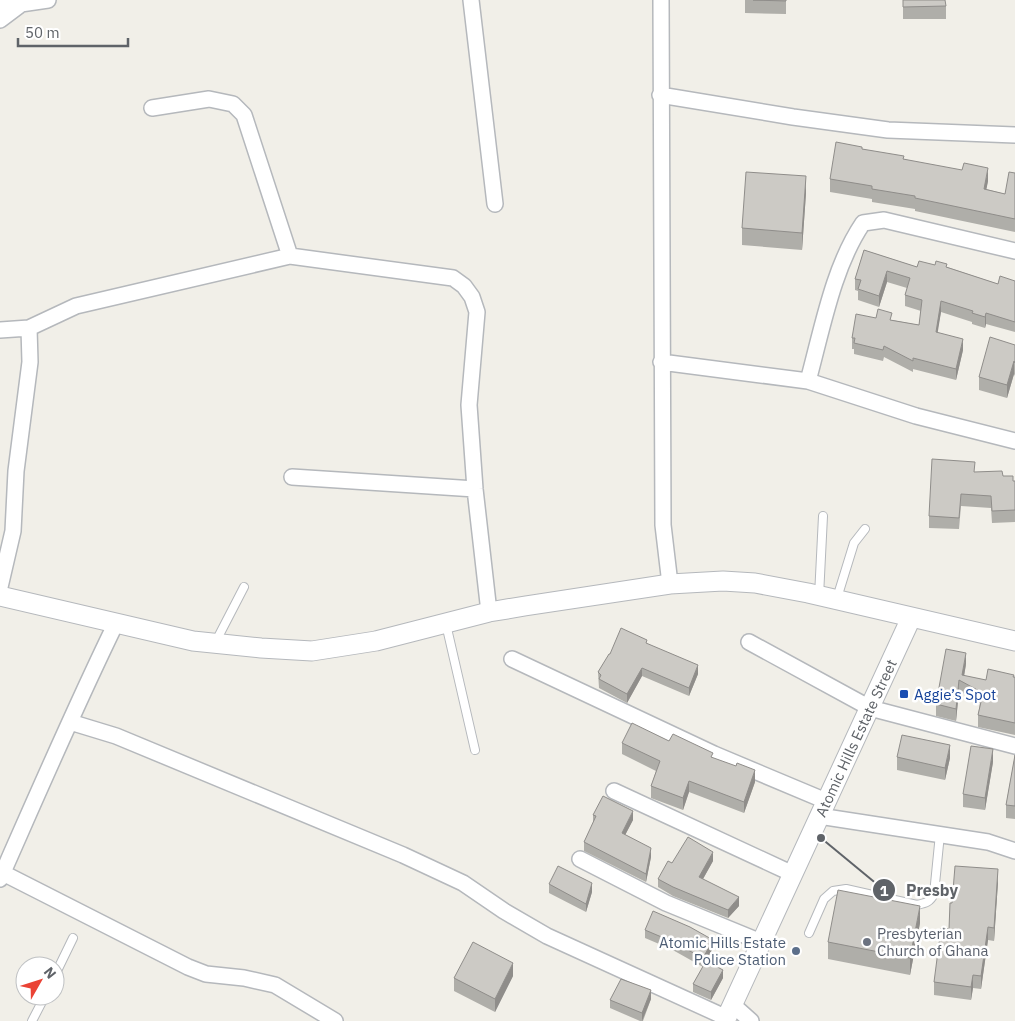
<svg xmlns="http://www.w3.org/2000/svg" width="1015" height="1021" font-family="'IBM Plex Sans',sans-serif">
	<rect width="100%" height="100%" fill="#f1efe8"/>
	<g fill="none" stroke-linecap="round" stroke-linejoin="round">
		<defs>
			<path id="service" d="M 819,596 L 823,516
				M 837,598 L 854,543 L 865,529
				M 446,624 L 475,750
				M 215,643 L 244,587
				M 809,933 L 824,899 L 833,891 L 846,889 L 917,905 C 926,903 930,902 934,894 L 940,834
				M 55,975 L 73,938
				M 32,1021 L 45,996"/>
			<path id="minor" d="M 471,0 L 495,204
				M 661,0 L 663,525 L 670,584
				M 0,7 L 48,0
				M 0,20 L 20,5
				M 660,95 L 793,117 L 888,130 L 1015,135
				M 152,108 L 209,99 L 233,104 L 244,115 L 290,256
				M 0,330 L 29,328 L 76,306 L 290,256 L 453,278 L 464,286 L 472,297 L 477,312 L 469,405 L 475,489 L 489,612
				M 661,362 L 808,381 L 916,416 L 1015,441
				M 808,381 C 822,330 833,267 863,223 L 884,220 L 1015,251
				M 292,477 L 475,489
				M 0,587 L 13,531 L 16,471 L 30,362 L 29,328
				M 749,642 L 870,708 L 1015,746
				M 512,659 L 714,754 L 826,801
				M 70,722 L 116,736 L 403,855 L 463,883 L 504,911 L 547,936 L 727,1018
				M 614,791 L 793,874
				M 819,816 L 988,842 L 1015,851
				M 580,859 L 666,903 L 761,942
				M 3,873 L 188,967 L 206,974 L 244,978 L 275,985 L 335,1021
				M 0,879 C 38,793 75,707 116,623
				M 732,1004 L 751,1021"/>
			<path id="tertiary" d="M 0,596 L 193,641 L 261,648 L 312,651 L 376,641 L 489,612 L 525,606 L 670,584 L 723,581 L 755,583 L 808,593 L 1015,641
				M 725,1021 L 911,618"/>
		</defs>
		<use href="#service" stroke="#b5b8bc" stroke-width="10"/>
		<use href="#minor" stroke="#b5b8bc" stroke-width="18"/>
		<use href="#tertiary" stroke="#b5b8bc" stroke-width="21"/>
		<use href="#service" stroke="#fff" stroke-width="8"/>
		<use href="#minor" stroke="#fff" stroke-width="15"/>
		<use href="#tertiary" stroke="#fff" stroke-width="19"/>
	</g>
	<path fill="#afaea9" d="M 745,0 L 786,0 L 786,14 L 745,13 Z
		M 903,0 L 946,6 L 946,19 L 903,19 Z
		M 862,149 L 904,159 L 988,181 L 986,189 L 1005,194 L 1015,173 L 1015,232 L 915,211 L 915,209 L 872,202 L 872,199 L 830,192 L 830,179 Z
		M 806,193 L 802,250 L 742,245 L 742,228 Z
		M 864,250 L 917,267 L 935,265 L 947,267 L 998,284 L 1015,281 L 1015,332 L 986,324 L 985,328 L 972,324 L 972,322 L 941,312 L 937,332 L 963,350 L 956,380 L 913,369 L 913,372 L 884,357 L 883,361 L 854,354 L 854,349 L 852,349 L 852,338 L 892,320 L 919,325 L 921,311 L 905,306 L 905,295 L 907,288 L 887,282 L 879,307 L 858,300 L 858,291 L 855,290 L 855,279 Z
		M 1015,345 L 1015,376 L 1014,374 L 1007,398 L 979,390 L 979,377 Z
		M 975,472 L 1003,476 L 1013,481 L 1015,481 L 1015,522 L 992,523 L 991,508 L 961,506 L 959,529 L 929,528 L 929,516 Z
		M 647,644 L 698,674 L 689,696 L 642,676 L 627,703 L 599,688 L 598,672 L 610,654 Z
		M 966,664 L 964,676 L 986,680 L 1015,677 L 1015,735 L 978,727 L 978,715 L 980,703 L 959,691 L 956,721 L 936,716 L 936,704 Z
		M 669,741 L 713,758 L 755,782 L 744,813 L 689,792 L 683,810 L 651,798 L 651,786 L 656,771 L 622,754 L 622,743 Z
		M 1015,755 L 1015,819 L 1006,818 L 1006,805 Z
		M 897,757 L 950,758 L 945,780 L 897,770 Z
		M 993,762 L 985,810 L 963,807 L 963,794 Z
		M 593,815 L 633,820 L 625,835 L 651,857 L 646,882 L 584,851 L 584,842 L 593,823 Z
		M 713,861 L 703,879 L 739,906 L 728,918 L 673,896 L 658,887 L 658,879 L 672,863 Z
		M 998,882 L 994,941 L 988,940 L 981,989 L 973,988 L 971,1000 L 934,995 L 934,982 L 949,929 L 952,903 Z
		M 549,884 L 592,892 L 586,912 L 549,893 Z
		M 920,923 L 910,975 L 828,959 L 828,942 Z
		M 645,930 L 713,948 L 706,961 L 723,978 L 711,1000 L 693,992 L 693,984 L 703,967 L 671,949 L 645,938 Z
		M 513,976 L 495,1012 L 454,991 L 454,978 Z
		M 651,999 L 643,1021 L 640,1021 L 610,1008 L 610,1000 Z"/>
	<path fill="#8f8d8a" d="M 988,168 L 988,181 L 984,202 L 984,189 Z
		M 806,176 L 806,193 L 802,250 L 802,233 Z
		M 887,271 L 887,282 L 879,307 L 879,296 Z
		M 941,301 L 941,312 L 936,343 L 936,332 Z
		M 986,313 L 986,324 L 985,328 L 985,317 Z
		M 963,339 L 963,350 L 956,380 L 956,369 Z
		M 1014,361 L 1014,374 L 1007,398 L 1007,385 Z
		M 966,653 L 966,664 L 963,682 L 962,675 Z
		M 698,665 L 698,674 L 689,696 L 689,688 Z
		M 642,668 L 642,676 L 627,703 L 627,694 Z
		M 959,680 L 959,691 L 956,721 L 956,709 Z
		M 950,745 L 950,758 L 945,780 L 945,768 Z
		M 993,749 L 993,762 L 985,810 L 985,798 Z
		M 755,770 L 755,782 L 744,813 L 744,802 Z
		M 689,781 L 689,792 L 683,810 L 683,798 Z
		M 633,811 L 633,820 L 622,841 L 622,833 Z
		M 651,848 L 651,857 L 646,882 L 646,874 Z
		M 713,852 L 713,861 L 699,886 L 699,877 Z
		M 998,869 L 998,882 L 994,941 L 994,928 Z
		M 592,883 L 592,892 L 586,912 L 586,904 Z
		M 739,897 L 739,906 L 728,918 L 728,910 Z
		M 920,906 L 920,923 L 910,975 L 910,958 Z
		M 988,927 L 988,940 L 981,989 L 981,976 Z
		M 713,940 L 713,948 L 703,967 L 703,958 Z
		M 513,963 L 513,976 L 495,1012 L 495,999 Z
		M 723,970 L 723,978 L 711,1000 L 711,992 Z
		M 973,975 L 973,988 L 971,1000 L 971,987 Z
		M 651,990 L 651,999 L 642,1021 L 642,1013 Z"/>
	<path fill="#cccac5" stroke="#8f8d8a" d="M 753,0 L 786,0 L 786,1 Z
		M 903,0 L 945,0 L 946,6 L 903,7 Z
		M 836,142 L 862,147 L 862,149 L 904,156 L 903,159 L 962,170 L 964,163 L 988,168 L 984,189 L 1005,194 L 1009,172 L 1015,173 L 1015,219 L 915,198 L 915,196 L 872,189 L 872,186 L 830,179 Z
		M 746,172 L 806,176 L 802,233 L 742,228 Z
		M 864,250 L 917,267 L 919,261 L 935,265 L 936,261 L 947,264 L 946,267 L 998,284 L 1000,276 L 1015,281 L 1015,322 L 986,313 L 985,317 L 972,313 L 973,311 L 941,301 L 936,332 L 963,339 L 956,369 L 913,358 L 913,361 L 884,346 L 883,350 L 854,343 L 855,338 L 852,338 L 856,314 L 876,318 L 878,309 L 892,313 L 890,320 L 919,325 L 922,300 L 905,295 L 910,278 L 887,271 L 879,296 L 858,289 L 861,280 L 855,279 Z
		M 990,337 L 1015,345 L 1015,363 L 1014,361 L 1007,385 L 979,377 Z
		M 932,459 L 975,462 L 974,472 L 1002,471 L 1003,476 L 1013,476 L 1013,481 L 1015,481 L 1015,510 L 992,511 L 991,496 L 961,494 L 959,518 L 929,516 Z
		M 621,628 L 647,640 L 646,643 L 698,665 L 689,688 L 642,668 L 627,694 L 599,679 L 601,675 L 598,672 L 609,654 L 610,654 Z
		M 946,649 L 966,653 L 962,675 L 986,680 L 988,669 L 1014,675 L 1013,677 L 1015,677 L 1015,723 L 978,715 L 983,693 L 959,680 L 956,709 L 936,704 Z
		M 632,723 L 669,741 L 673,734 L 713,753 L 711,757 L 736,766 L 737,763 L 755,770 L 744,802 L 689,781 L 683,798 L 651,786 L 660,761 L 622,743 Z
		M 902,735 L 950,745 L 945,768 L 897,757 Z
		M 971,746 L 993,749 L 985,798 L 963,794 Z
		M 1015,755 L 1015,806 L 1006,805 Z
		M 603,796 L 633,811 L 622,833 L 651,848 L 646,874 L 584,842 L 596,816 L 593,815 Z
		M 688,837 L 713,852 L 699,877 L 739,897 L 728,910 L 673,887 L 658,879 L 668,861 L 672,863 Z
		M 558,866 L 592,883 L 586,904 L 549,884 Z
		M 955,866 L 998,869 L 994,928 L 988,927 L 981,976 L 973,975 L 971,987 L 934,982 L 941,928 L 949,929 L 950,903 L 952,903 Z
		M 838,890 L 920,906 L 910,958 L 828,942 Z
		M 653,911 L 690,927 L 713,940 L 703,958 L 671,941 L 645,930 Z
		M 473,942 L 513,963 L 495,999 L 454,978 Z
		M 706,961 L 723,970 L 711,992 L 693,984 Z
		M 621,979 L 651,990 L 642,1013 L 610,1000 Z"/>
	<rect fill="#1a4fb4" stroke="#fff" stroke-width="2" x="899" y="689" width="10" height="10" rx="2.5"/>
	<circle fill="#6b7280" stroke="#fff" stroke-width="2" cx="867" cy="942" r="5"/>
	<circle fill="#5c6f8a" stroke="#fff" stroke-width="2" cx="796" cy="951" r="5"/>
	<g text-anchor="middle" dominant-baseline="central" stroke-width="5" stroke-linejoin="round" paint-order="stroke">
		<g font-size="15" fill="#164399" stroke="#fff" text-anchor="start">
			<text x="914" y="694">Aggie’s Spot</text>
		</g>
		<g font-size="15" fill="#5f6368" stroke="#fff">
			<text transform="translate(856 738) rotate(-65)">Atomic Hills Estate Street</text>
		</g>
		<g font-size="15" fill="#5b616d" stroke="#fff" text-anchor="start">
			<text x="877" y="933">Presbyterian<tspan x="877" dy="17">Church of Ghana</tspan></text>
		</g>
		<g font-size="15" fill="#4e5e75" stroke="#fff" text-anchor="end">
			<text x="786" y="942">Atomic Hills Estate<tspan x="786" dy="17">Police Station</tspan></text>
		</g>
	</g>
	<path fill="none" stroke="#5f6368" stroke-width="2" d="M821 838L884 890"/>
	<g fill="#5f6368" stroke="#fff" stroke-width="2">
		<circle cx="821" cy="838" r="5"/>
		<circle cx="884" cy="890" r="12"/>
	</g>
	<g font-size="15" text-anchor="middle" font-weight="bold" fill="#fff">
		<text x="884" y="896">1</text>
	</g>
	<g font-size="16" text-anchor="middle" font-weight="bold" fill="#5f6368" stroke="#fff" stroke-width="5" stroke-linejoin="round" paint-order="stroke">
		<text x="932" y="896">Presby</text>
	</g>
	<g transform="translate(40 981) rotate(51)"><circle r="24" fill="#ffffff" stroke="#bfc1c3"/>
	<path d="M0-4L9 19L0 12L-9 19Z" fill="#ea4335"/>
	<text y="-8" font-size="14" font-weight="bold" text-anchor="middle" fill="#5f6368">N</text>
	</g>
	<path d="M18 38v8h110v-8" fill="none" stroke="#5f6368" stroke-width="2.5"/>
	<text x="25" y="38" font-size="15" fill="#5f6368" stroke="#ffffff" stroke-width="4" paint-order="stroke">50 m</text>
</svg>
